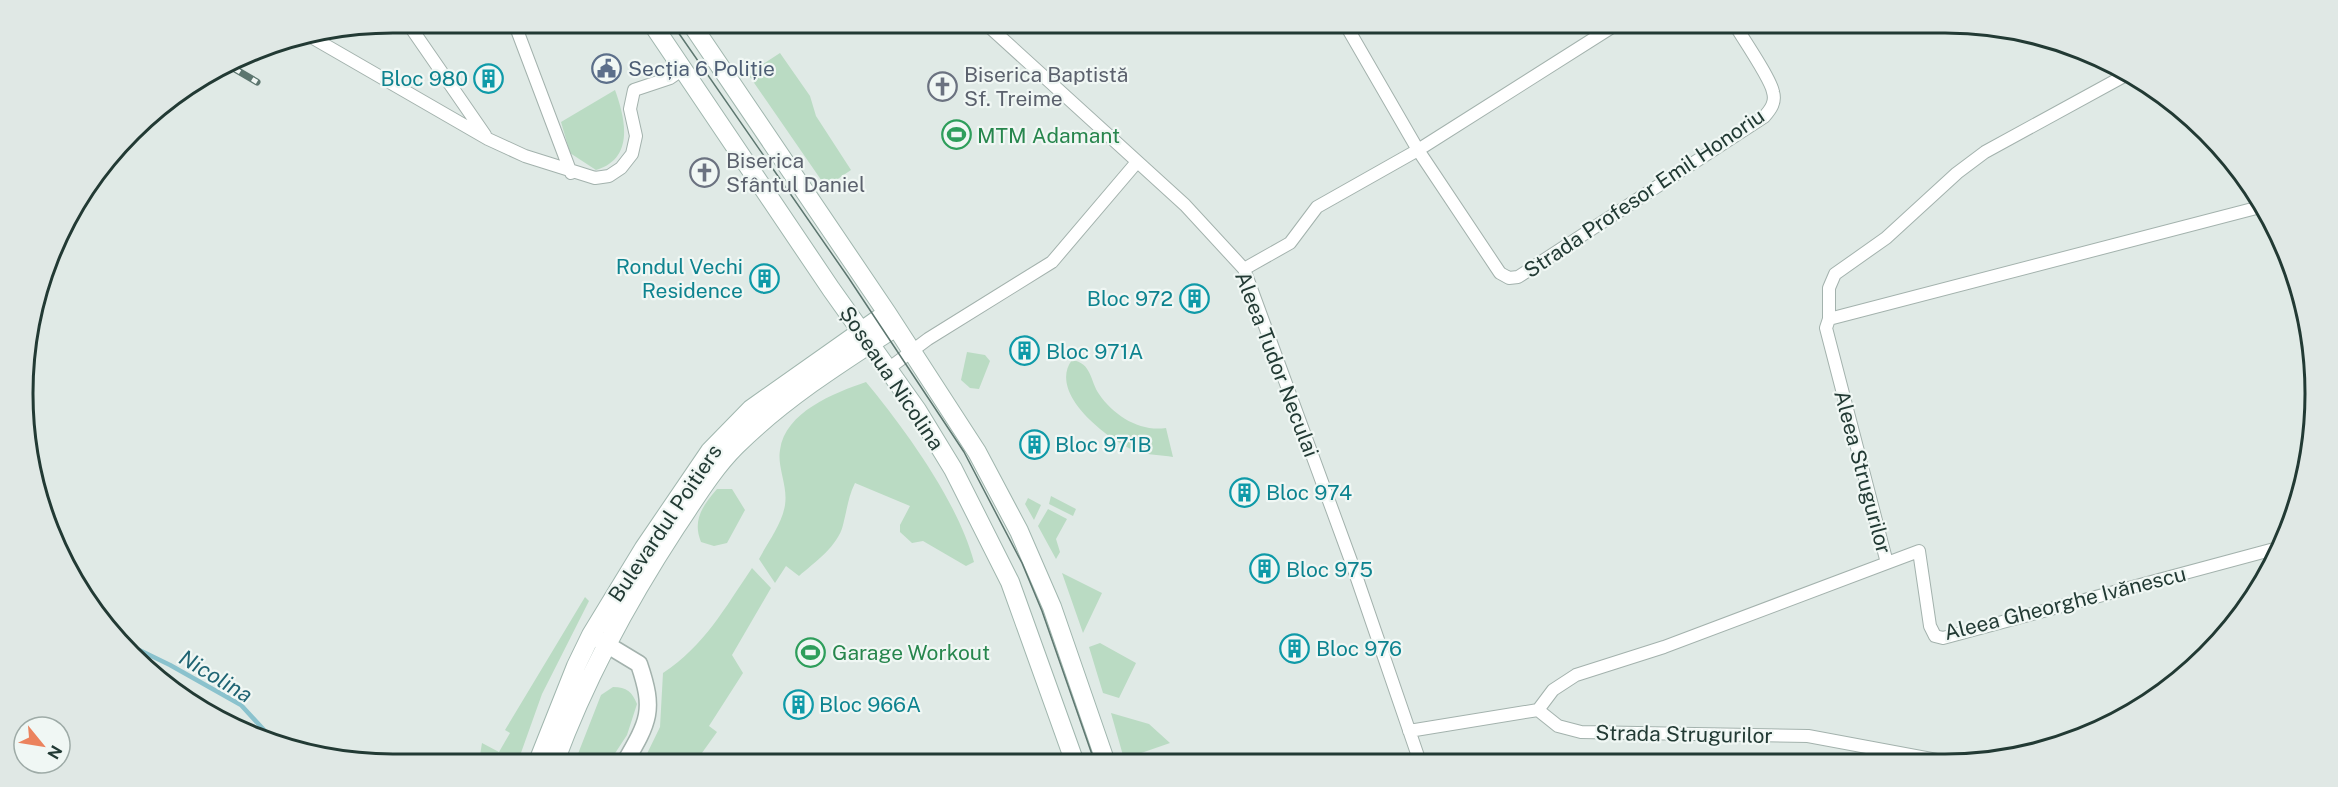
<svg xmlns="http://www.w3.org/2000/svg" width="2338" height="787" font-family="'Public Sans',sans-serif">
	<rect width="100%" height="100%" fill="#e0eae6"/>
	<path fill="#badbc3" d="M 780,53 L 810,96 L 816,116 L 851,170 L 826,187 L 748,74 Z
		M 615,90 C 626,120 634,159 596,170 L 570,153 L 561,122 Z
		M 967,352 L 985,355 L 990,361 L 979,389 L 970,388 L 961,380 Z
		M 1072,360 C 1092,363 1090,381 1099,394 C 1114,416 1140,432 1166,428 L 1173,457 C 1161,455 1147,455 1136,451 C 1108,440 1047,393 1072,360 Z
		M 866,382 C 905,429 958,502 974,562 L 966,566 L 923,541 L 912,543 L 900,532 L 900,525 L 910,506 L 855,483 C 848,497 847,510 843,525 C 838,546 815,562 799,576 L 786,566 L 775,583 L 759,559 C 768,542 782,524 785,505 C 788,486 777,467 780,450 C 785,412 834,393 866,382 Z
		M 717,489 L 732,489 L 745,510 L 727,543 L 714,546 L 701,542 C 692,520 703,505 717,489 Z
		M 1051,496 L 1076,509 L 1073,516 L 1049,504 Z
		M 1028,498 L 1041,505 L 1034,520 L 1025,504 Z
		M 1048,509 L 1067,519 L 1056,539 L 1060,552 L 1056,559 L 1038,526 Z
		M 752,568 L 771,588 L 732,655 L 743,673 L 709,726 L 717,732 L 694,764 L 642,764 L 660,727 L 663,673 C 705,645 724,609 752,568 Z
		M 1062,573 L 1102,593 L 1083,633 Z
		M 585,597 L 589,601 L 542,694 L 517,764 L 493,764 L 480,755 L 482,743 L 499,752 L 510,733 L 505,730 Z
		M 1100,643 L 1136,663 L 1119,698 L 1103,693 L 1089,647 Z
		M 613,687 C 627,687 632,692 637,704 L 627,735 L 608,764 L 574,764 L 601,695 Z
		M 1111,713 L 1149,724 L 1170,743 L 1124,759 Z"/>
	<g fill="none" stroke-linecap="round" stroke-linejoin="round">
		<path stroke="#8ac2cd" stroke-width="4.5" d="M 133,647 L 170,665 L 241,705 L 275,742"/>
		<defs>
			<path id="minor" d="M 407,22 L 485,135
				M 514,22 L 571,173
				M 984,22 L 1185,205 L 1244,269 L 1351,561 L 1420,762
				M 1344,22 L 1418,150 L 1500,273 L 1509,278 L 1518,277 L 1764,117 C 1771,109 1776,102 1773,92 C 1771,79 1742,37 1733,22
				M 313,38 L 488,139 L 525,156 L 595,178 L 609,176 L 621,168 L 632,154 L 636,136 L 630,109 L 634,90 L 670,78 L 683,69
				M 1244,269 L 1290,243 L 1317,207 L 1418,150 L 1620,22
				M 1829,319 L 1829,288 L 1835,274 L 1886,238 L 1957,173 L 1985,152 L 2124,76
				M 888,369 L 928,339 L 1052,262 L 1137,162
				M 1887,563 L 1919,551 L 1930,626 L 1935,636 L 1943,638 L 2278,548
				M 1538,710 L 1558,726 L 1581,732 L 1808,736 L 1942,761
				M 1409,731 L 1538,710 L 1553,690 L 1576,675 L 1664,647 L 1887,563 L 1826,328 L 1829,319 L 2264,206"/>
			<path id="tertiary" d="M 596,638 L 639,664 C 655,711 649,721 624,764"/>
			<path id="secondary" d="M 651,22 L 831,289 L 917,410 L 953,469 L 1010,582 L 1075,763
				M 690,22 L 887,313 L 977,452 L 1019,531 L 1052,607 L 1106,763
				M 537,764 L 576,666 L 591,635 L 644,548 L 710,451 L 751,409 L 887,313
				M 554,764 C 585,679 627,602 676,527 C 695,499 712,470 736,446 C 782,400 840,363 896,327"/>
		</defs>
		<use href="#minor" stroke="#a3b2ad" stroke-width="14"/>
		<use href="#tertiary" stroke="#a3b2ad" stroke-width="19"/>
		<use href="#secondary" stroke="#a0b6ae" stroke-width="20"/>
		<use href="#minor" stroke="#fff" stroke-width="12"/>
		<use href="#tertiary" stroke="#fff" stroke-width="16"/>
		<use href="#secondary" stroke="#fff" stroke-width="18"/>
		<path stroke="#5c766f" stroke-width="1.5" d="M 671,22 L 848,277 L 964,452 L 1022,563 L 1042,611 L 1095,763"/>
		<defs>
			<path id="rail" d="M 228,65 L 257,82"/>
		</defs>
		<use href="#rail" stroke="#5c766f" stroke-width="7"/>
		<use href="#rail" stroke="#f0f7f4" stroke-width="4.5" stroke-dasharray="14" stroke-linecap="butt"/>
	</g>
	<defs>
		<symbol id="civic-ring" viewBox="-11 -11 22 22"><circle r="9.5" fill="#f0f7f4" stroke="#5c6f8a" stroke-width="1.5"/><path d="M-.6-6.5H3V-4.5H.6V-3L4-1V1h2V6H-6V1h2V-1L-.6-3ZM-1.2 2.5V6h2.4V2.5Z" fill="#5c6f8a"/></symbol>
		<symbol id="building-ring" viewBox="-11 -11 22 22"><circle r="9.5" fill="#f0f7f4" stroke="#0f9aa8" stroke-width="1.5"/><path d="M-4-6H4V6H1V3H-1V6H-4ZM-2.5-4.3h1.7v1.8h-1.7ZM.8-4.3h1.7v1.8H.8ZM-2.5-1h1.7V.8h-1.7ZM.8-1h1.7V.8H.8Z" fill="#0f9aa8"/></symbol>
		<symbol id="church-ring" viewBox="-11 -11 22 22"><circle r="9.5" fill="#f0f7f4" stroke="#6b7280" stroke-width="1.5"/><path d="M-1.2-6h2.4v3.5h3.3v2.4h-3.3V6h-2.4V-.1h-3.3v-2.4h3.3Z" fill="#6b7280"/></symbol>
		<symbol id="stadium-ring" viewBox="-11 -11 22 22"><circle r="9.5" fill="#f0f7f4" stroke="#2e9e5b" stroke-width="1.5"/><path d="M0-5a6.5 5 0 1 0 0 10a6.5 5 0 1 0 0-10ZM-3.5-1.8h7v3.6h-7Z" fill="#2e9e5b"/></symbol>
	</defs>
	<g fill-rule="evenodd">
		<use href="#civic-ring" x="590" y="52" width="33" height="33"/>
		<use href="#building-ring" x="472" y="62" width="33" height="33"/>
		<use href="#church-ring" x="926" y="70" width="33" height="33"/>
		<use href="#stadium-ring" x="940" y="118" width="33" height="33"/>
		<use href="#church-ring" x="688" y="156" width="33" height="33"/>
		<use href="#building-ring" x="748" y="262" width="33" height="33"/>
		<use href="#building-ring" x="1178" y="282" width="33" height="33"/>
		<use href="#building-ring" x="1008" y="334" width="33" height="33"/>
		<use href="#building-ring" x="1018" y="428" width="33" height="33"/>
		<use href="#building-ring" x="1228" y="476" width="33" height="33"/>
		<use href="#building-ring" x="1248" y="552" width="33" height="33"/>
		<use href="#building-ring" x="1278" y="632" width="33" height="33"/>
		<use href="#stadium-ring" x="794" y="636" width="33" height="33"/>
		<use href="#building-ring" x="782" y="688" width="33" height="33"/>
	</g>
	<g text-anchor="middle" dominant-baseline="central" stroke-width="4.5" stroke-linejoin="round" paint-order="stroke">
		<g font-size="21" fill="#4e5e75" stroke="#f0f7f4" text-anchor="start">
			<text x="628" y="68">Secția 6 Poliție</text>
		</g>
		<g font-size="21" fill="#5b616d" stroke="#f0f7f4" text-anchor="start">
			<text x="964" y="74">Biserica Baptistă<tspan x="964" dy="24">Sf. Treime</tspan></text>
			<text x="726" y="160">Biserica<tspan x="726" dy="24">Sfântul Daniel</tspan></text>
		</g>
		<g font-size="21" fill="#0d838f" stroke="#f0f7f4" text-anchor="start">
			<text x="468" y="78" text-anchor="end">Bloc 980</text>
			<text x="743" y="266" text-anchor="end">Rondul Vechi<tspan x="743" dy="24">Residence</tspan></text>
			<text x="1173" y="298" text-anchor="end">Bloc 972</text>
			<text x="1046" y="351">Bloc 971A</text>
			<text x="1055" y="444">Bloc 971B</text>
			<text x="1266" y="492">Bloc 974</text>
			<text x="1286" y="569">Bloc 975</text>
			<text x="1316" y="648">Bloc 976</text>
			<text x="819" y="704">Bloc 966A</text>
		</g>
		<g font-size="21" fill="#27864d" stroke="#f0f7f4" text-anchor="start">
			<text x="977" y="135">MTM Adamant</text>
			<text x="832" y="652">Garage Workout</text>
		</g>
		<g font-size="21" fill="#223a34" stroke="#f0f7f4">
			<text transform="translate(1644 193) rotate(-34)">Strada Profesor Emil Honoriu</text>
			<text transform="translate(1277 364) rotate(69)">Aleea Tudor Neculai</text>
			<text transform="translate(892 378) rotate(56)">Șoseaua Nicolina</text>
			<text transform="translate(1863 472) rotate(75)">Aleea Strugurilor</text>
			<text transform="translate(665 523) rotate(-56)">Bulevardul Poitiers</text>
			<text transform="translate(2065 603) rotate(-14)">Aleea Gheorghe Ivănescu</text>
			<text transform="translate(1684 734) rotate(1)">Strada Strugurilor</text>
		</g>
		<g font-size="22" font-style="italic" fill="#1f6473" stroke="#f0f7f4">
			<text transform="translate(216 676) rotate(31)">Nicolina</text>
		</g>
	</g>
	<path d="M0 0H2338V787H0ZM393 33H1945A360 360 0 0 1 2305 393V394A360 360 0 0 1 1945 754H393A360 360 0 0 1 33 394V393A360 360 0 0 1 393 33Z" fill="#e0e8e5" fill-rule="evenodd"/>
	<path fill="none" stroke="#223a34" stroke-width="3" d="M393 33H1945A360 360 0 0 1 2305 393V394A360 360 0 0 1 1945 754H393A360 360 0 0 1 33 394V393A360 360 0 0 1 393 33Z"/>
	<g transform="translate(42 745) rotate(120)"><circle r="28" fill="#f0f7f4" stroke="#9eaba7" stroke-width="1.5"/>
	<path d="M0-4.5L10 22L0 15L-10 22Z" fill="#eb825d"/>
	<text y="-9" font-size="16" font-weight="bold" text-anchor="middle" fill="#223a34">N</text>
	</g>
</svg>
